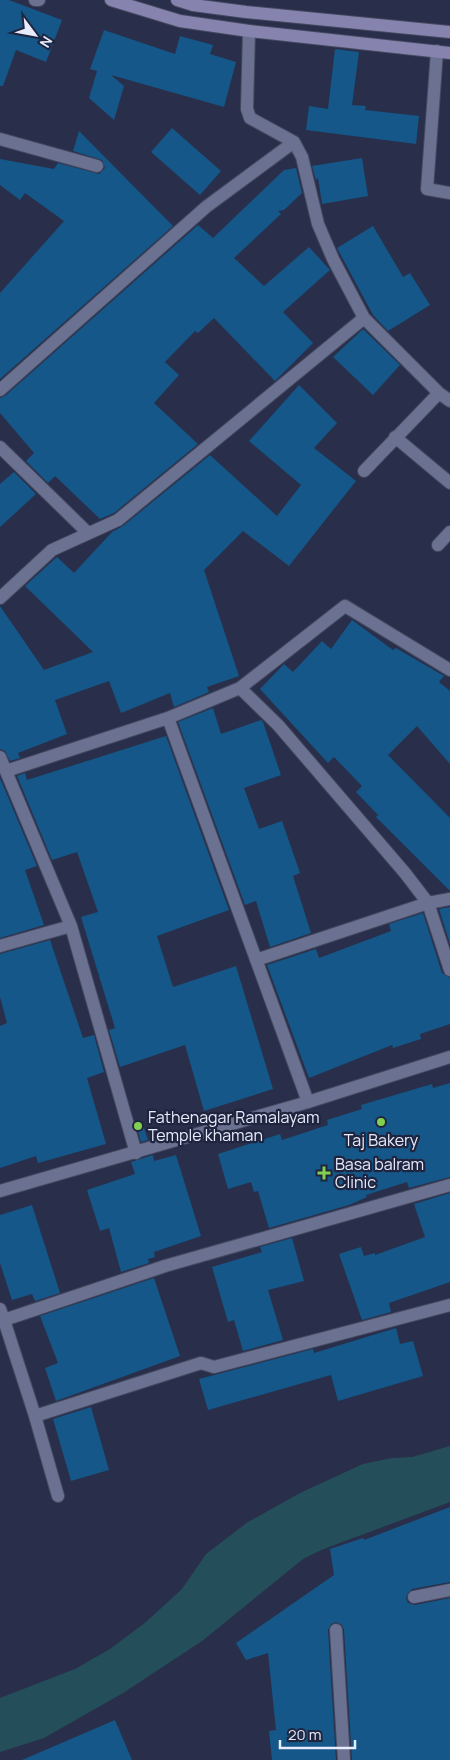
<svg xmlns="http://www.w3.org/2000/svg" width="450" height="1760" font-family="Manrope,sans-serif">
	<rect width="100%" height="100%" fill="#292f4a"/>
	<path fill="#244f5a" d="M 450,1446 L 450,1502 L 321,1550 L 303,1559 L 202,1641 L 123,1693 L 44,1738 L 0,1752 L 0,1698 L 75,1669 L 110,1649 L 146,1622 L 182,1589 L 206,1554 L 248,1522 L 300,1493 L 363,1464 L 392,1458 L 412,1457 Z"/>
	<path fill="#145788" d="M 0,0 L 9,0 L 62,20 L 46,62 L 16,50 L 3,86 L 0,86 Z
		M 104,30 L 175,54 L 180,36 L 213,45 L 210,54 L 236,62 L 224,107 L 111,75 L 124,86 L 114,120 L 89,98 L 97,71 L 90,69 Z
		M 335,49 L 359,52 L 352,105 L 366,106 L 365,110 L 419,116 L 416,144 L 306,130 L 309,106 L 328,109 Z
		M 172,128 L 221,171 L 200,195 L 151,152 Z
		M 79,131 L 173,226 L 0,379 L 0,293 L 64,221 L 25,193 L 20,200 L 0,185 L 0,159 L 54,169 L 58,163 L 99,174 L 105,168 L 102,160 L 73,151 Z
		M 362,158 L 368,196 L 322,204 L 318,178 L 316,180 L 312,166 Z
		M 296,168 L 302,193 L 284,210 L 278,211 L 281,214 L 234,258 L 264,286 L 309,247 L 330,270 L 283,312 L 313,343 L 275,381 L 214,318 L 198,333 L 195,331 L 165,362 L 179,375 L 154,403 L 198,444 L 114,513 L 100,519 L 55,476 L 48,483 L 26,461 L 34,453 L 0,413 L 0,398 L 5,396 L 198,225 L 213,238 L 284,170 Z
		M 373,226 L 403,277 L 410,273 L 430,305 L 388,331 L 373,315 L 337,248 Z
		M 363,329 L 400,365 L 373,395 L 333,357 Z
		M 299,385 L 337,423 L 314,448 L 356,481 L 289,566 L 243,531 L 204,570 L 239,676 L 207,687 L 209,692 L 174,707 L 170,693 L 121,713 L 109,681 L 55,700 L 67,734 L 18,753 L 20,758 L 10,761 L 5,751 L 0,749 L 0,606 L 44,670 L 93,652 L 25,586 L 57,557 L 74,573 L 112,532 L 123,526 L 210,455 L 277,516 L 301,485 L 249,441 Z
		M 14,472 L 36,494 L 0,527 L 0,484 Z
		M 352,620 L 393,650 L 396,648 L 444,676 L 439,682 L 450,691 L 450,764 L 417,726 L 388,755 L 450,818 L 450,891 L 376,817 L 378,815 L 356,792 L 362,786 L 334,757 L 328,763 L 260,689 L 284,664 L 293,672 L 322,641 L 331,649 Z
		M 213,708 L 221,734 L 261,720 L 263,722 L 281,775 L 244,788 L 259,829 L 282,821 L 300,873 L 293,876 L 311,933 L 270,947 L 256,901 L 245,905 L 178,722 Z
		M 166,736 L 229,910 L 157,936 L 173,987 L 236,966 L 273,1089 L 204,1111 L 185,1045 L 120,1067 L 109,1030 L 115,1028 L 81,917 L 98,912 L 77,852 L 52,860 L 17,776 L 25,773 L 27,780 Z
		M 0,778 L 37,866 L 25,870 L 44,925 L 0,938 Z
		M 450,907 L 450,944 L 439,909 Z
		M 423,913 L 442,973 L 450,978 L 450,1024 L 420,1034 L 421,1039 L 393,1048 L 392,1045 L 309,1078 L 267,965 L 316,949 L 319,958 L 391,931 L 389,924 Z
		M 50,940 L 83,1038 L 94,1035 L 104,1072 L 87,1078 L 106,1144 L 38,1163 L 36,1156 L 0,1168 L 0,1026 L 7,1023 L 0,997 L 0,954 Z
		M 450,1083 L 450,1177 L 409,1188 L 407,1182 L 366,1195 L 367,1197 L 349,1205 L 269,1228 L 258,1191 L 254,1192 L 251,1182 L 228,1189 L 218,1154 L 280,1134 L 282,1140 L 328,1125 L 327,1120 L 362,1109 L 361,1105 L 432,1084 L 433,1088 Z
		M 142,1122 L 148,1140 L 141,1142 L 136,1123 Z
		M 153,1155 L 154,1161 L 176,1155 L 201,1236 L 154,1252 L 155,1257 L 148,1259 L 149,1263 L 121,1272 L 109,1228 L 100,1231 L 87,1190 L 135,1174 L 131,1162 Z
		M 450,1193 L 450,1282 L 389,1303 L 391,1312 L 362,1320 L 339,1254 L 361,1247 L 364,1256 L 375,1253 L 375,1255 L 425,1237 L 414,1204 Z
		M 32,1205 L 60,1293 L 35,1301 L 32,1294 L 12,1300 L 0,1263 L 0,1215 Z
		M 292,1238 L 304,1281 L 268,1290 L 283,1340 L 243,1351 L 234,1320 L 228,1322 L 212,1267 L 262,1252 L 260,1247 Z
		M 154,1278 L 180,1356 L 56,1401 L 45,1368 L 58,1363 L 40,1316 Z
		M 396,1328 L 400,1344 L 413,1341 L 423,1376 L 338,1401 L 331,1375 L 208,1410 L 199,1379 L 313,1349 L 314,1353 Z
		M 91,1407 L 109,1470 L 71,1481 L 53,1419 Z
		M 450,1507 L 450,1582 L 412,1589 L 407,1594 L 406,1598 L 408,1603 L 415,1605 L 450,1598 L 450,1760 L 352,1760 L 344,1630 L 342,1625 L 336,1622 L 331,1624 L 328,1630 L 336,1760 L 272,1760 L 269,1731 L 276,1730 L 268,1653 L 246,1660 L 236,1643 L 334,1575 L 330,1549 L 363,1538 L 364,1540 Z
		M 115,1720 L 132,1760 L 22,1760 Z"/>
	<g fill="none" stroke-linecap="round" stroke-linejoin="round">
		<defs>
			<path id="minor" d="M 35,0 L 39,0
				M 249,31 L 247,109 L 250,118 L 294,142
				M 437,51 L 427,189 L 450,193
				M 0,139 L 97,166
				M 0,390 L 206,207 L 294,142 L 302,157 L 318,224 L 333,259 L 364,318 L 439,393 L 450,401
				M 395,437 L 450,483
				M 0,447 L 88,533
				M 364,471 L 439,393
				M 438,545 L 450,532
				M 0,598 L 52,550 L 118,520 L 364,318
				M 240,688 L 278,725 L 405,873 L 428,903 L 450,970
				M 0,757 L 71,926 L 136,1153
				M 6,771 L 168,718
				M 0,946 L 71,926
				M 256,960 L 428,903 L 450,899
				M 308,1102 L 168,718 L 240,688 L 345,606 L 450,670
				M 0,1309 L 4,1320 L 165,1266 L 450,1185
				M 0,1321 L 4,1320 L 35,1416 L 201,1363 L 214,1367 L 450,1305
				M 35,1416 L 58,1496
				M 414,1597 L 450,1590
				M 336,1630 L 344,1760"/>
			<path id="tertiary" d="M 0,1191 L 308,1102 L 450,1057"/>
			<path id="secondary" d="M 111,0 L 180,21 L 249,31 L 450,53
				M 177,0 L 193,5 L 246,12 L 450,32"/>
		</defs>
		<use href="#minor" stroke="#454960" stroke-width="14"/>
		<use href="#tertiary" stroke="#454960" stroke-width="14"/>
		<use href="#secondary" stroke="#454960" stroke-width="14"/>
		<use href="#minor" stroke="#6b7291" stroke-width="12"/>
		<use href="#tertiary" stroke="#6b7291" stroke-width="12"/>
		<use href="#secondary" stroke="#8783af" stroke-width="12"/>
	</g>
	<g fill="#82d04f" stroke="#20253f" stroke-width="2">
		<circle cx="381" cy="1122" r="5"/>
		<circle cx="138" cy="1126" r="5"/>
		<path d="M321.5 1165.5h5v5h5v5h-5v5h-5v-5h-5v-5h5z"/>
	</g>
	<g text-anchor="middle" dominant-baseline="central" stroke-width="4.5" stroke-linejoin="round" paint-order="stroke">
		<g font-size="16" fill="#e7ecfd" stroke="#20253f" text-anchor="start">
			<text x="148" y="1117">Fathenagar Ramalayam<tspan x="148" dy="18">Temple khaman</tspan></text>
			<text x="381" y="1140" text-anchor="middle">Taj Bakery</text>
			<text x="335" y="1164">Basa balram<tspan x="335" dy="18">Clinic</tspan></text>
		</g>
	</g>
	<g transform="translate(35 35) rotate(122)" stroke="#20253f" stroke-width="4" paint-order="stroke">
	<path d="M0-4L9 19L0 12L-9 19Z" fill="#e7ecfd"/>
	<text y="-8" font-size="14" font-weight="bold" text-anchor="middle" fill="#e7ecfd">N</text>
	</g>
	<path d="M280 1740v8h75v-8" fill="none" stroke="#e7ecfd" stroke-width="2.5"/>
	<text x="288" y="1740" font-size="15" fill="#e7ecfd" stroke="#20253f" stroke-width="4" paint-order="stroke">20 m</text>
</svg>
